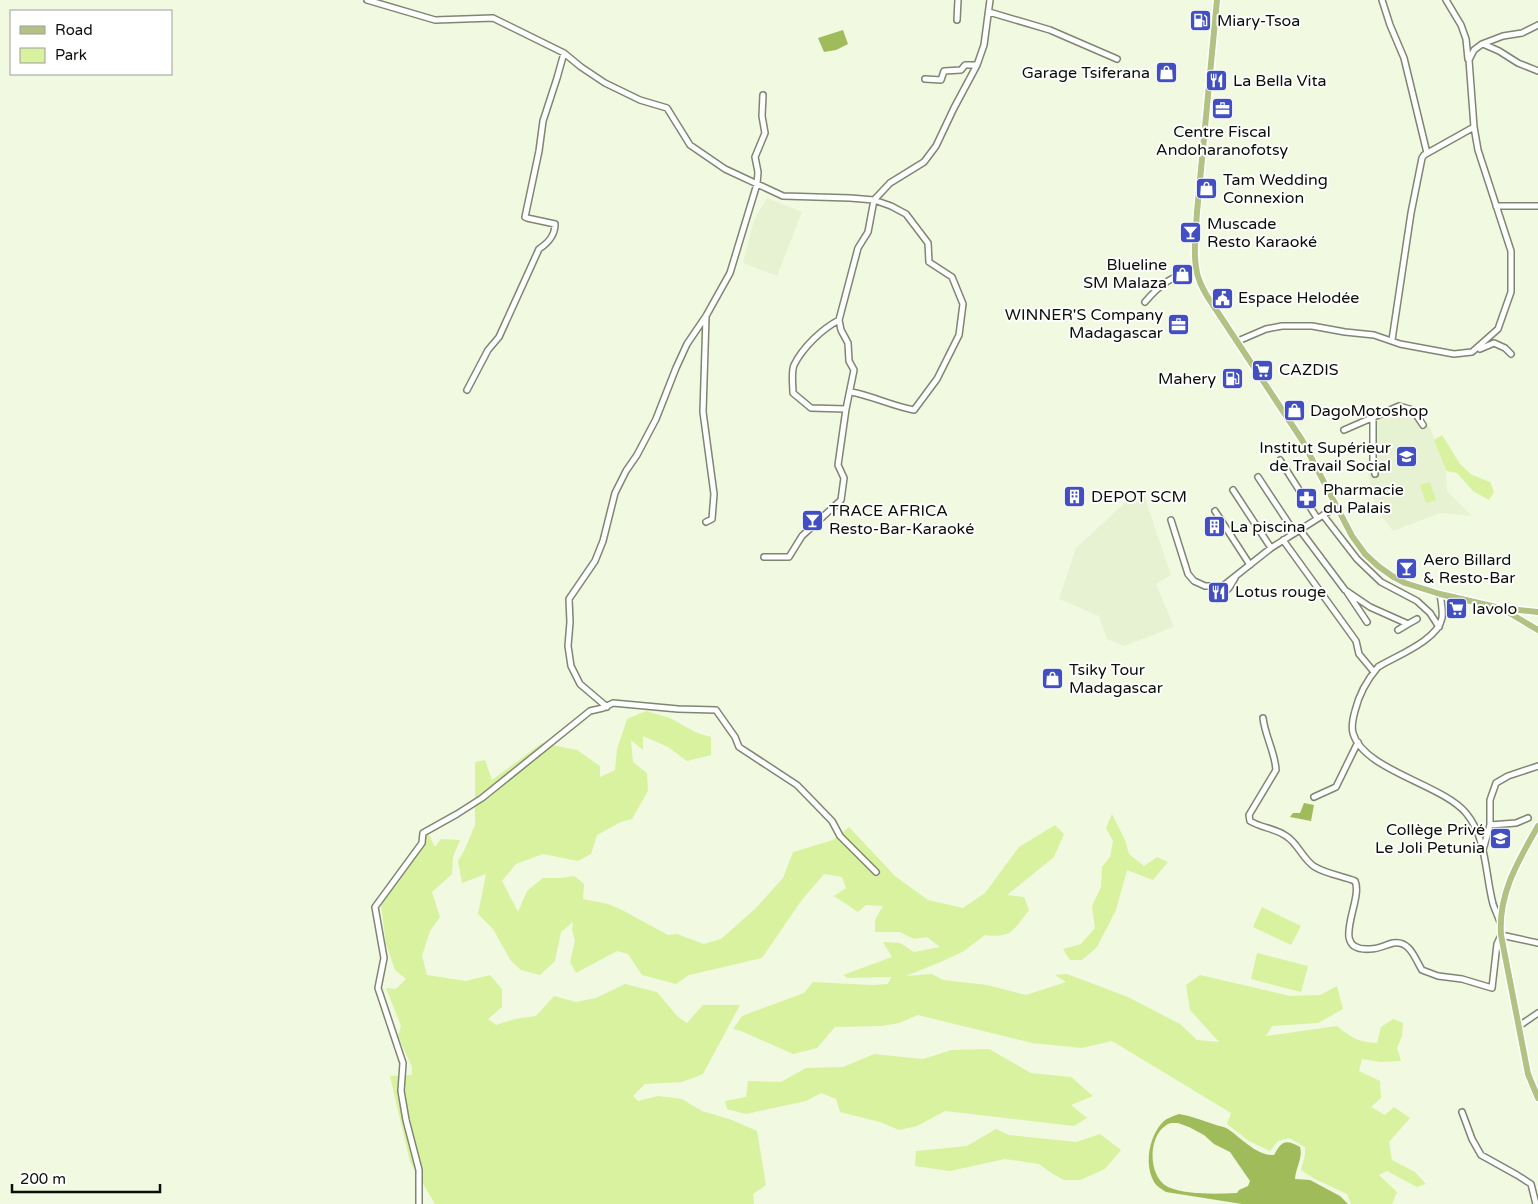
<svg xmlns="http://www.w3.org/2000/svg" width="1538" height="1204" font-family="'Varela Round',sans-serif">
	<rect width="100%" height="100%" fill="#f1f9e1"/>
	<path fill="#e7f2d2" d="M 767,198 L 802,212 L 777,276 L 743,263 L 754,220 Z
		M 1399,406 L 1413,410 L 1423,425 L 1430,427 L 1446,474 L 1447,491 L 1472,516 L 1440,513 L 1393,531 L 1376,509 L 1368,474 L 1375,474 L 1375,417 Z
		M 1144,495 L 1171,575 L 1156,584 L 1174,627 L 1124,646 L 1107,639 L 1099,616 L 1059,599 L 1076,548 L 1129,499 Z"/>
	<path fill="#d8f2a0" d="M 1442,435 L 1460,464 L 1472,475 L 1490,482 L 1494,492 L 1489,500 L 1473,491 L 1457,473 L 1446,471 L 1434,440 Z
		M 1430,482 L 1436,500 L 1426,503 L 1420,485 Z
		M 646,711 L 670,718 L 697,733 L 711,737 L 711,755 L 687,761 L 668,747 L 643,736 L 643,750 L 631,740 L 633,762 L 647,773 L 648,791 L 632,819 L 621,822 L 597,835 L 591,854 L 578,861 L 543,854 L 516,864 L 502,881 L 518,912 L 527,891 L 543,878 L 561,878 L 574,876 L 584,884 L 583,899 L 608,904 L 622,910 L 668,935 L 677,934 L 704,944 L 721,939 L 756,908 L 783,878 L 793,852 L 833,840 L 849,827 L 895,876 L 928,900 L 963,908 L 985,893 L 1019,847 L 1055,825 L 1064,834 L 1054,857 L 1007,895 L 1024,897 L 1029,910 C 1014,929 1012,939 985,935 L 964,951 L 943,961 L 906,976 L 932,974 L 943,980 L 987,985 L 1026,995 L 1066,982 L 1055,975 L 1067,974 L 1128,997 L 1180,1024 L 1197,1040 L 1219,1042 L 1190,1010 L 1186,985 L 1200,975 L 1290,996 L 1320,995 L 1337,986 L 1343,1009 L 1318,1023 L 1272,1026 L 1266,1036 L 1337,1026 C 1352,1038 1358,1042 1377,1043 L 1381,1027 L 1393,1019 L 1403,1023 L 1402,1036 L 1397,1048 L 1401,1061 L 1380,1062 L 1362,1059 L 1359,1071 L 1380,1081 L 1381,1098 L 1371,1107 L 1385,1115 L 1394,1107 L 1410,1118 L 1389,1142 L 1392,1160 L 1415,1172 L 1426,1184 L 1417,1187 L 1387,1171 L 1379,1175 L 1397,1192 L 1392,1204 L 1351,1204 L 1347,1194 L 1313,1178 L 1301,1170 L 1305,1155 L 1305,1147 L 1289,1138 L 1278,1141 L 1270,1151 L 1249,1141 L 1227,1124 L 1231,1113 L 1112,1041 L 1082,1048 L 1032,1043 L 918,1015 L 899,1023 L 882,1026 L 835,1027 L 817,1048 L 793,1054 L 741,1031 L 733,1029 L 742,1016 L 804,993 L 813,982 L 871,985 L 888,984 L 891,977 L 848,978 L 843,975 L 892,957 L 883,942 L 900,943 L 914,952 L 940,947 L 927,937 L 914,939 L 900,932 L 875,932 L 875,920 L 883,906 L 866,905 L 858,912 L 834,896 L 846,888 L 842,877 L 824,874 L 801,901 L 762,958 L 689,975 L 676,984 L 642,975 L 628,954 L 617,951 L 576,973 L 570,962 L 575,941 L 572,929 L 573,922 L 561,932 L 555,961 L 540,975 L 521,970 L 511,961 L 493,929 L 478,914 L 486,874 L 462,883 L 458,861 L 465,849 L 475,825 L 475,762 L 485,760 L 492,780 L 542,743 L 577,750 L 600,766 L 600,777 L 615,770 L 617,749 L 627,719 Z
		M 1112,814 L 1125,840 L 1129,854 L 1144,866 L 1157,857 L 1168,862 L 1153,880 L 1127,870 L 1116,910 L 1097,947 L 1082,960 L 1070,960 L 1063,949 L 1081,944 L 1095,928 L 1092,906 L 1101,887 L 1102,867 L 1110,857 L 1113,841 L 1106,828 Z
		M 428,833 L 435,847 L 441,839 L 460,840 L 453,857 L 452,874 L 432,892 L 440,917 L 430,931 L 422,956 L 427,975 L 466,981 L 490,975 L 502,989 L 502,1007 L 488,1019 L 496,1025 L 515,1019 L 536,1016 L 554,996 L 576,1002 L 596,998 L 625,984 L 657,992 L 677,1016 L 687,1023 L 703,1005 L 740,1005 L 703,1074 L 682,1082 L 645,1084 L 633,1096 L 638,1101 L 658,1096 L 682,1099 L 702,1111 L 732,1120 L 757,1131 L 766,1185 L 753,1194 L 754,1204 L 435,1204 L 410,1162 L 390,1076 L 412,1075 L 412,1067 L 398,1036 L 401,1026 L 386,988 L 396,989 L 406,979 L 395,970 L 386,944 L 381,905 L 411,852 Z
		M 1262,907 L 1301,926 L 1291,945 L 1253,927 Z
		M 1257,953 L 1308,966 L 1301,992 L 1251,979 Z
		M 989,1049 L 1031,1073 L 1071,1077 L 1093,1096 L 1071,1105 L 1087,1118 L 1074,1126 L 945,1111 L 917,1126 L 899,1130 L 880,1122 L 840,1112 L 836,1099 L 821,1093 L 806,1101 L 746,1114 L 727,1109 L 725,1101 L 746,1097 L 748,1081 L 781,1082 L 806,1068 L 843,1067 L 874,1054 L 923,1059 L 952,1050 Z
		M 996,1129 L 1009,1135 L 1076,1142 L 1100,1134 L 1121,1150 L 1105,1169 L 1080,1180 L 1064,1180 L 1053,1174 L 1039,1164 L 1005,1159 L 950,1171 L 915,1166 L 916,1151 L 967,1146 Z"/>
	<path fill="#a0bb5a" fill-rule="evenodd" d="M 843,30 L 848,44 L 836,50 L 824,52 L 818,38 Z
		M 1304,803 L 1314,805 L 1311,821 L 1290,817 L 1293,813 L 1300,813 Z
		M 1179,1114 C 1191,1116 1201,1120 1213,1124 C 1218,1126 1223,1126 1228,1129 C 1241,1138 1257,1156 1274,1155 C 1281,1142 1285,1138 1300,1147 C 1303,1158 1296,1167 1295,1179 L 1310,1180 L 1340,1196 L 1348,1204 L 1242,1204 L 1166,1192 C 1162,1189 1157,1187 1154,1182 C 1144,1165 1149,1137 1162,1123 C 1166,1118 1174,1116 1179,1114 ZM 1171,1123 L 1178,1123 L 1189,1127 L 1204,1135 L 1214,1144 L 1230,1152 L 1250,1181 L 1248,1186 L 1239,1190 L 1237,1193 C 1217,1194 1186,1195 1168,1187 C 1146,1176 1148,1130 1171,1123 Z"/>
	<g fill="none" stroke-linecap="round" stroke-linejoin="round">
		<defs>
			<path id="minor" d="M 367,0 L 435,20 L 493,18 L 564,53 L 581,67 L 605,83 L 640,100 L 667,108 L 690,145 L 725,169 L 783,196 L 850,198 L 874,200 L 891,206 L 906,214 L 928,243 L 929,262 L 952,277 L 963,304 L 959,335 L 937,379 L 914,410 C 892,406 873,396 851,392
				M 1382,0 L 1390,25 L 1404,58 L 1427,153
				M 1446,0 L 1461,25 L 1466,39 L 1468,59
				M 989,12 L 1050,30 L 1117,59
				M 957,20 L 958,0
				M 1483,44 L 1499,51 L 1518,63 L 1538,71
				M 925,79 L 941,80 L 944,71 L 961,70 L 965,65 L 977,65
				M 1496,206 L 1538,206
				M 1145,302 C 1162,282 1172,278 1196,267
				M 839,320 C 822,329 803,347 794,365 C 791,373 793,385 793,393 L 811,408 L 846,409
				M 1392,340 L 1411,213 L 1422,158 L 1424,155 L 1474,127
				M 1238,341 L 1266,329 L 1282,326 L 1312,326 L 1345,332 L 1374,335 L 1400,344 L 1454,354 L 1472,352 L 1498,329 L 1511,292 L 1511,251 L 1478,150 L 1474,127 L 1469,60 L 1474,50 L 1482,44 L 1503,36 L 1522,33 L 1538,25
				M 1480,349 L 1494,343 L 1505,348 L 1511,354
				M 467,390 L 488,350 L 499,337 L 539,249 C 548,243 555,236 555,224 L 527,218 L 525,217 L 539,151 L 543,121 L 557,78 L 564,53
				M 1373,417 L 1373,466 L 1375,474
				M 1344,430 L 1399,406 L 1413,410 L 1423,425
				M 1280,460 L 1317,518
				M 1258,477 L 1295,533
				M 1233,490 L 1271,548
				M 1215,511 L 1250,565
				M 1323,515 L 1357,559 L 1381,582 L 1417,601 L 1430,613 L 1439,627
				M 1171,520 L 1188,574 L 1194,581 L 1205,586 L 1223,586 L 1271,548 L 1336,507
				M 706,522 L 712,519 L 714,494 L 703,412 L 706,317
				M 1300,530 L 1345,590 L 1370,607 L 1408,624 L 1398,630
				M 1283,540 L 1356,641 L 1359,654 L 1374,672
				M 764,557 L 789,557 L 802,536 L 841,500 L 844,478 L 838,465 L 846,409 L 854,370 L 849,361 L 848,343 L 841,330 L 839,320 L 858,248 L 868,232 L 874,200 L 890,183 L 924,162 L 936,146 L 954,108 L 977,65 L 984,45 L 990,0
				M 1347,592 L 1367,622
				M 1440,594 C 1441,601 1443,610 1442,618 C 1438,640 1396,656 1378,667 C 1367,680 1359,694 1355,711 C 1353,718 1351,726 1353,733 C 1363,770 1442,784 1466,813 C 1487,838 1485,874 1493,904 C 1495,910 1498,916 1500,922
				M 1217,599 L 1229,588 L 1235,578
				M 1408,624 L 1417,619
				M 607,707 L 580,684 L 571,666 L 568,646 L 570,622 L 569,599 L 595,561 L 603,541 L 615,493 L 626,471 L 637,455 L 656,419 L 676,368 L 687,344 L 706,316 L 730,273 L 757,184 L 758,172 L 755,157 L 765,133 L 762,116 L 763,95
				M 1263,718 C 1265,736 1275,752 1276,770 L 1249,815 L 1250,821 C 1261,828 1275,828 1286,836 C 1298,843 1303,860 1315,867 C 1327,874 1342,876 1355,881 C 1364,901 1327,952 1370,949 C 1379,949 1385,945 1393,943 C 1410,940 1415,959 1422,970 L 1438,976 L 1462,979 L 1492,988 L 1497,944 L 1501,935 L 1538,943
				M 1314,797 L 1336,787 L 1358,742
				M 1490,825 L 1516,823 L 1528,818
				M 1483,850 L 1490,825 L 1490,800 L 1496,783 L 1508,776 L 1538,766
				M 1519,1026 L 1538,1013
				M 1462,1112 L 1472,1139 L 1481,1155 L 1517,1175 L 1531,1184 L 1536,1204
				M 419,1204 L 419,1170 L 406,1120 L 401,1091 L 403,1063 L 378,988 L 384,958 L 375,907 L 422,843 L 423,833 L 457,814 L 482,798 L 590,711 L 603,708 L 613,703 L 678,709 L 716,710 L 735,737 L 739,747 L 797,785 L 832,821 L 840,836 L 876,872"/>
			<path id="major" d="M 1217,0 L 1197,212 C 1196,230 1193,250 1196,267 C 1197,278 1202,287 1207,296 L 1302,440 L 1352,536 L 1365,554 L 1378,566 L 1392,576 L 1405,583 L 1440,594 L 1500,608 L 1538,612
				M 1506,611 L 1538,630
				M 1538,826 C 1518,861 1498,894 1501,935 L 1528,1074 L 1538,1098"/>
		</defs>
		<use href="#minor" stroke="#7f8671" stroke-width="8"/>
		<use href="#major" stroke="#fff" stroke-width="9"/>
		<use href="#minor" stroke="#fff" stroke-width="5"/>
		<use href="#major" stroke="#b2c282" stroke-width="6"/>
	</g>
	<defs>
		<symbol id="fuel-square" viewBox="-11 -11 22 22"><rect x="-9" y="-9" width="18" height="18" rx="4" fill="#414fc3" stroke="#fff"/><path d="M-5.5-6h7V0h2V4h1.3V-2.5L3-4.5l.8-.8L6-3V5H2.5V1h-1V6h-7ZM-4.2-4.7v3.2H.2V-4.7Z" fill="#fff"/></symbol>
		<symbol id="shop-square" viewBox="-11 -11 22 22"><rect x="-9" y="-9" width="18" height="18" rx="4" fill="#414fc3" stroke="#fff"/><path d="M-5-2.5h2.3a2.7 3.5 0 0 1 5.4 0H5L5.5 6h-11ZM-1.5-2.5h3a1.5 2.3 0 0 0-3 0Z" fill="#fff"/></symbol>
		<symbol id="restaurant-square" viewBox="-11 -11 22 22"><rect x="-9" y="-9" width="18" height="18" rx="4" fill="#414fc3" stroke="#fff"/><path d="M-5-6h1v4h1v-4h1v4h1v-4h1v5L-1.5 .5V6h-2V.5L-5-1ZM5-6V6H3V1.5H1.5Q1.5-4 5-6Z" fill="#fff"/></symbol>
		<symbol id="office-square" viewBox="-11 -11 22 22"><rect x="-9" y="-9" width="18" height="18" rx="4" fill="#414fc3" stroke="#fff"/><path d="M-6-3h4V-5.5h4V-3h4V5H-6ZM-1-4.5V-3h2v-1.5ZM-6 0V1H6V0Z" fill="#fff"/></symbol>
		<symbol id="bar-square" viewBox="-11 -11 22 22"><rect x="-9" y="-9" width="18" height="18" rx="4" fill="#414fc3" stroke="#fff"/><path d="M-6-5H6L.8 .8V4.5H3.5V6h-7V4.5H-.8V.8Z" fill="#fff"/></symbol>
		<symbol id="civic-square" viewBox="-11 -11 22 22"><rect x="-9" y="-9" width="18" height="18" rx="4" fill="#414fc3" stroke="#fff"/><path d="M-.6-6.5H3V-4.5H.6V-3L4-1V1h2V6H-6V1h2V-1L-.6-3ZM-1.2 2.5V6h2.4V2.5Z" fill="#fff"/></symbol>
		<symbol id="supermarket-square" viewBox="-11 -11 22 22"><rect x="-9" y="-9" width="18" height="18" rx="4" fill="#414fc3" stroke="#fff"/><path d="M-6-5.5h2.5l.6 2H6L4.5 2H-2.5L-4.4-4H-6ZM-1.5 3.2a1.3 1.3 0 1 0 .1 0ZM3 3.2a1.3 1.3 0 1 0 .1 0Z" fill="#fff"/></symbol>
		<symbol id="university-square" viewBox="-11 -11 22 22"><rect x="-9" y="-9" width="18" height="18" rx="4" fill="#414fc3" stroke="#fff"/><path d="M0-5L7-2L0 1L-7-2ZM-4 1L0 2.5L4 1V4Q0 6-4 4Z" fill="#fff"/></symbol>
		<symbol id="building-square" viewBox="-11 -11 22 22"><rect x="-9" y="-9" width="18" height="18" rx="4" fill="#414fc3" stroke="#fff"/><path d="M-4-6H4V6H1V3H-1V6H-4ZM-2.5-4.3h1.7v1.8h-1.7ZM.8-4.3h1.7v1.8H.8ZM-2.5-1h1.7V.8h-1.7ZM.8-1h1.7V.8H.8Z" fill="#fff"/></symbol>
		<symbol id="pharmacy-square" viewBox="-11 -11 22 22"><rect x="-9" y="-9" width="18" height="18" rx="4" fill="#414fc3" stroke="#fff"/><path d="M-2-6h4v4h4v4h-4v4h-4v-4h-4v-4h4Z" fill="#fff"/></symbol>
		<symbol id="school-square" viewBox="-11 -11 22 22"><rect x="-9" y="-9" width="18" height="18" rx="4" fill="#414fc3" stroke="#fff"/><path d="M0-5L7-2L0 1L-7-2ZM-4 1L0 2.5L4 1V4Q0 6-4 4Z" fill="#fff"/></symbol>
	</defs>
	<g fill-rule="evenodd">
		<use href="#fuel-square" x="1188" y="8" width="25" height="25"/>
		<use href="#shop-square" x="1154" y="60" width="25" height="25"/>
		<use href="#restaurant-square" x="1204" y="68" width="25" height="25"/>
		<use href="#office-square" x="1210" y="96" width="25" height="25"/>
		<use href="#shop-square" x="1194" y="176" width="25" height="25"/>
		<use href="#bar-square" x="1178" y="220" width="25" height="25"/>
		<use href="#shop-square" x="1170" y="262" width="25" height="25"/>
		<use href="#civic-square" x="1210" y="286" width="25" height="25"/>
		<use href="#office-square" x="1166" y="312" width="25" height="25"/>
		<use href="#supermarket-square" x="1250" y="358" width="25" height="25"/>
		<use href="#fuel-square" x="1220" y="366" width="25" height="25"/>
		<use href="#shop-square" x="1282" y="398" width="25" height="25"/>
		<use href="#university-square" x="1394" y="444" width="25" height="25"/>
		<use href="#building-square" x="1062" y="484" width="25" height="25"/>
		<use href="#pharmacy-square" x="1294" y="486" width="25" height="25"/>
		<use href="#bar-square" x="800" y="508" width="25" height="25"/>
		<use href="#building-square" x="1202" y="514" width="25" height="25"/>
		<use href="#bar-square" x="1394" y="556" width="25" height="25"/>
		<use href="#restaurant-square" x="1206" y="580" width="25" height="25"/>
		<use href="#supermarket-square" x="1444" y="596" width="25" height="25"/>
		<use href="#shop-square" x="1040" y="666" width="25" height="25"/>
		<use href="#school-square" x="1488" y="826" width="25" height="25"/>
	</g>
	<g text-anchor="middle" dominant-baseline="central" stroke-width="4" stroke-linejoin="round" paint-order="stroke">
		<g font-size="16" fill="#0c0f07" stroke="#fff" text-anchor="start">
			<text x="1217" y="21">Miary-Tsoa</text>
			<text x="1150" y="73" text-anchor="end">Garage Tsiferana</text>
			<text x="1233" y="81">La Bella Vita</text>
			<text x="1222" y="132" text-anchor="middle">Centre Fiscal<tspan x="1222" dy="18">Andoharanofotsy</tspan></text>
			<text x="1223" y="180">Tam Wedding<tspan x="1223" dy="18">Connexion</tspan></text>
			<text x="1207" y="224">Muscade<tspan x="1207" dy="18">Resto Karaoké</tspan></text>
			<text x="1167" y="265" text-anchor="end">Blueline<tspan x="1167" dy="18">SM Malaza</tspan></text>
			<text x="1238" y="298">Espace Helodée</text>
			<text x="1163" y="315" text-anchor="end">WINNER'S Company<tspan x="1163" dy="18">Madagascar</tspan></text>
			<text x="1279" y="370">CAZDIS</text>
			<text x="1216" y="379" text-anchor="end">Mahery</text>
			<text x="1310" y="411">DagoMotoshop</text>
			<text x="1391" y="448" text-anchor="end">Institut Supérieur<tspan x="1391" dy="18">de Travail Social</tspan></text>
			<text x="1323" y="490">Pharmacie<tspan x="1323" dy="18">du Palais</tspan></text>
			<text x="1091" y="497">DEPOT SCM</text>
			<text x="829" y="511">TRACE AFRICA<tspan x="829" dy="18">Resto-Bar-Karaoké</tspan></text>
			<text x="1230" y="527">La piscina</text>
			<text x="1423" y="560">Aero Billard<tspan x="1423" dy="18">&amp; Resto-Bar</tspan></text>
			<text x="1235" y="592">Lotus rouge</text>
			<text x="1472" y="609">Iavolo</text>
			<text x="1069" y="670">Tsiky Tour<tspan x="1069" dy="18">Madagascar</tspan></text>
			<text x="1485" y="830" text-anchor="end">Collège Privé<tspan x="1485" dy="18">Le Joli Petunia</tspan></text>
		</g>
	</g>
	<rect x="10" y="10" width="162" height="65" fill="#ffffff" stroke="#9e9f9c"/>
	<rect x="20" y="26" width="25" height="8" fill="#b2c282" stroke="#9e9f9c"/>
	<text x="55" y="35" font-size="15" fill="#0c0f07">Road</text>
	<rect x="20" y="48" width="25" height="15" fill="#d8f2a0" stroke="#9e9f9c"/>
	<text x="55" y="60" font-size="15" fill="#0c0f07">Park</text>
	<path d="M12 1184v8h148v-8" fill="none" stroke="#0c0f07" stroke-width="2.5"/>
	<text x="20" y="1184" font-size="15" fill="#0c0f07" stroke="#ffffff" stroke-width="4" paint-order="stroke">200 m</text>
</svg>
